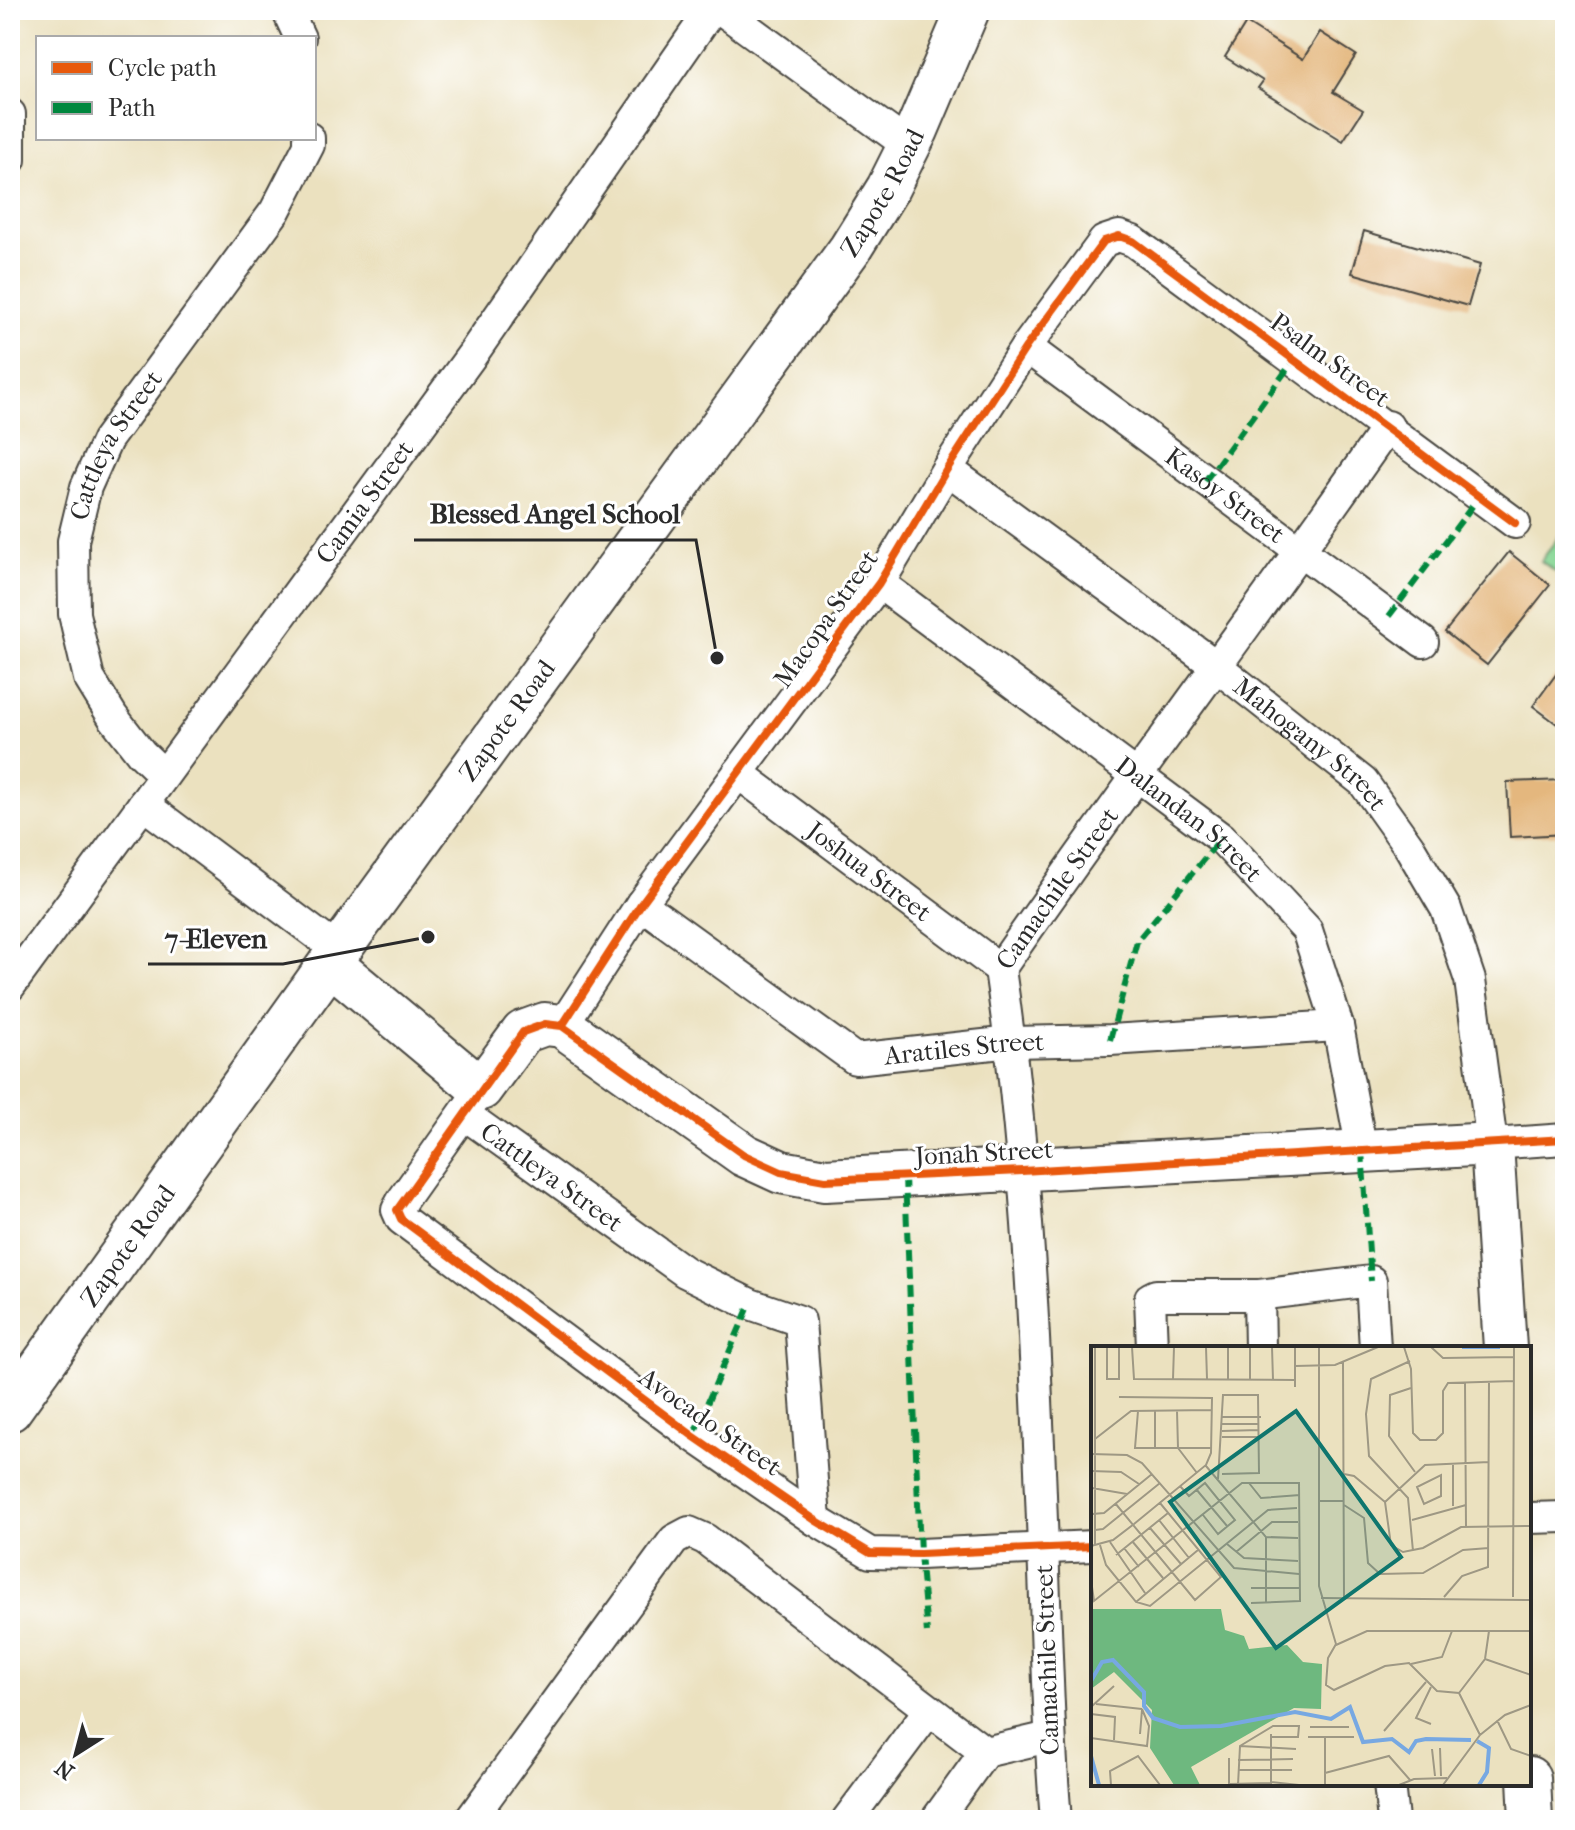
<svg xmlns="http://www.w3.org/2000/svg" width="1575" height="1830" font-family="'IM FELL French Canon',serif">
	<rect width="100%" height="100%" fill="#fff"/>
	<filter id="ink" filterUnits="userSpaceOnUse"><feTurbulence type="fractalNoise" baseFrequency=".0125" numOctaves="2"/><feDisplacementMap in="SourceGraphic" scale="16" xChannelSelector="R" yChannelSelector="G"/><feConvolveMatrix kernelMatrix="1 2 1 2 8 2 1 2 1" color-interpolation-filters="sRGB"/></filter>
	<filter id="wash" filterUnits="userSpaceOnUse"><feTurbulence type="fractalNoise" baseFrequency=".006" numOctaves="4" result="noise"/><feDisplacementMap in="SourceGraphic" scale="32" xChannelSelector="R" yChannelSelector="G"/><feGaussianBlur stdDeviation="1.8" result="paint"/><feColorMatrix in="noise" values="0 0 0 0 0 0 0 0 0 0 0 0 0 0 0 0 0 1.4 0 .05"/><feComposite in="paint" operator="in"/></filter>
	<g filter="url(#wash)">
		<rect width="100%" height="100%" fill="#ebe1bf"/>
		<path fill="#89d796" stroke="#5a8160" stroke-width="2" d="M 1565,528 L 1565,579 L 1541,561 Z"/>
		<g id="blocks">
			<path fill="#e4b77e" d="M 1246,23 L 1303,59 L 1320,32 L 1356,55 L 1333,92 L 1363,110 L 1343,141 L 1258,88 L 1263,81 L 1225,57 Z
				M 1364,231 L 1480,265 L 1468,306 L 1352,273 Z
				M 1509,552 L 1550,585 L 1487,665 L 1445,632 Z
				M 1565,662 L 1565,730 L 1533,706 Z
				M 1565,780 L 1565,834 L 1510,837 L 1507,782 Z"/>
		</g>
	</g>
	<g filter="url(#ink)">
		<use href="#blocks" fill-opacity="0" stroke="#484641" stroke-width="2"/>
		<g fill="none" stroke-linecap="round" stroke-linejoin="round">
			<defs>
				<g id="street">
					<path d="M 287,10 L 300,38"/>
					<path d="M 722,10 L 909,146"/>
					<path d="M 10,114 L 10,160"/>
					<path id="s1" d="M 1026,347 L 1423,642"/>
					<path id="s2" d="M 947,469 L 1215,665 L 1363,782 L 1410,848 L 1446,909 L 1470,980 L 1492,1144 L 1565,1139"/>
					<path id="s3" d="M 879,583 L 1221,838 L 1307,930 L 1338,1026 L 1362,1151"/>
					<path id="s4" d="M 738,773 L 1000,969"/>
					<path id="s5" d="M 164,775 L 141,753 L 113,717 L 89,678 L 74,614 L 73,541 L 86,487 L 107,440 L 275,211 L 309,145 L 309,138"/>
					<path d="M 143,804 L 339,951"/>
					<path id="s6" d="M 641,904 L 855,1059 L 1011,1042 L 1110,1040 L 1338,1026"/>
					<path id="s7" d="M 10,986 L 472,355 L 711,10"/>
					<path d="M 562,1026 L 641,904 L 879,583 L 947,469 L 1026,347 L 1104,241 L 1119,236 L 1133,241 L 1515,523"/>
					<path d="M 481,1089 L 403,1199 L 397,1210 L 401,1219 L 693,1436 L 815,1520 L 870,1553 L 920,1554 L 1093,1546"/>
					<path id="s8" d="M 464,1114 L 685,1272 L 750,1304 L 800,1321 L 815,1520"/>
					<path d="M 1259,1295 L 1260,1348"/>
					<path d="M 1152,1348 L 1150,1298 L 1156,1295 L 1259,1295 L 1371,1281 L 1375,1348"/>
					<path d="M 1529,1518 L 1565,1517"/>
					<path d="M 1389,1784 L 1393,1820"/>
					<path d="M 470,1820 L 674,1540 L 689,1532 L 705,1539 L 985,1752"/>
					<path d="M 847,1820 L 929,1710"/>
					<path d="M 936,1820 L 985,1752 L 1049,1737"/>
					<path id="s9" d="M 1056,1820 C 1048,1729 1047,1639 1043,1548 C 1036,1355 1028,1161 1000,969 C 1126,786 1261,609 1388,426"/>
				</g>
				<g id="secondary">
					<path d="M 330,963 L 481,1089 L 523,1032 L 545,1024 L 562,1026 L 744,1155 L 781,1172 L 825,1180 L 1492,1144 L 1505,1348"/>
					<path id="s10" d="M 10,1410 L 330,963 L 850,249 L 888,188 L 917,130 L 968,10"/>
					<path d="M 1529,1778 L 1531,1820"/>
				</g>
			</defs>
			<use href="#street" stroke="#484641" stroke-width="34"/>
			<use href="#secondary" stroke="#484641" stroke-width="46"/>
			<use href="#street" stroke="#fff" stroke-width="30"/>
			<use href="#secondary" stroke="#fff" stroke-width="42"/>
			<path stroke="#00873e" stroke-width="6" stroke-dasharray="12 6" stroke-linecap="butt" d="M 1205,481 L 1294,360
				M 1389,616 L 1480,496
				M 1110,1040 L 1137,941 L 1221,838
				M 1362,1151 L 1371,1281
				M 905,1177 L 920,1554 L 927,1633
				M 693,1436 L 750,1304"/>
			<defs>
				<path id="cycleway" d="M 562,1026 L 641,904 L 879,583 L 947,469 L 1026,347 L 1104,241 L 1119,236 L 1133,241 L 1515,523
					M 1093,1546 L 920,1554 L 870,1553 L 815,1520 L 693,1436 L 401,1219 L 397,1210 L 523,1032 L 545,1024 L 562,1026 L 744,1155 L 781,1172 L 825,1180 L 1022,1171 L 1565,1139"/>
			</defs>
			<use href="#cycleway" stroke="#fff" stroke-width="13"/>
			<use href="#cycleway" stroke="#e8590c" stroke-width="8"/>
		</g>
	</g>
	<g text-anchor="middle" dominant-baseline="central" stroke-width="6" stroke-linejoin="round" paint-order="stroke">
		<g font-size="26" fill="#2b2b2b" stroke="#fff">
			<text stroke="none"><textPath href="#s10" startOffset="1498">Zapote Road</textPath></text>
			<text transform="translate(1330 360) rotate(36)">Psalm Street</text>
			<text stroke="none"><textPath href="#s5" startOffset="368">Cattleya Street</textPath></text>
			<text stroke="none"><textPath href="#s1" startOffset="248">Kasoy Street</textPath></text>
			<text stroke="none"><textPath href="#s7" startOffset="600">Camia Street</textPath></text>
			<text transform="translate(826 619) rotate(-55)">Macopa Street</text>
			<text stroke="none"><textPath href="#s10" startOffset="850">Zapote Road</textPath></text>
			<text stroke="none"><textPath href="#s2" startOffset="456">Mahogany Street</textPath></text>
			<text stroke="none"><textPath href="#s3" startOffset="390">Dalandan Street</textPath></text>
			<text stroke="none"><textPath href="#s4" startOffset="164">Joshua Street</textPath></text>
			<text stroke="none"><textPath href="#s9" startOffset="952">Camachile Street</textPath></text>
			<text stroke="none"><textPath href="#s6" startOffset="374">Aratiles Street</textPath></text>
			<text transform="translate(984 1153) rotate(-3)">Jonah Street</text>
			<text stroke="none"><textPath href="#s8" startOffset="108">Cattleya Street</textPath></text>
			<text stroke="none"><textPath href="#s10" startOffset="202">Zapote Road</textPath></text>
			<text transform="translate(710 1422) rotate(35)">Avocado Street</text>
			<text transform="translate(1047 1660) rotate(-92)">Camachile Street</text>
		</g>
	</g>
	<g transform="translate(1091 1346)">
		<rect width="440" height="440" fill="#ebe1bf"/>
		<path d="M 0,263 L 130,263 L 134,284 L 153,290 L 158,303 L 196,299 L 212,316 L 231,318 L 230,363 L 203,362 L 100,421 L 109,439 L 83,439 L 59,402 L 61,364 L 23,326 L 0,343 Z" fill="#6eb87f"/>
		<path fill="none" stroke="#77a8e2" stroke-width="4" d="M 371,1 L 409,1M 0,335 L 11,316 L 22,314 L 53,346 L 53,360 L 62,372 L 89,381 L 130,380 L 204,366 L 240,373 L 259,361 L 272,396 L 301,393 L 318,406 L 325,395 L 335,393 L 380,394M 386,395 L 398,402 L 396,426 L 388,439M 0,410 L 8,439"/>
		<path fill="none" stroke="#9e9884" stroke-width="2" d="M 16,1 L 16,33 L 28,33 L 28,1M 41,1 L 43,33 L 204,34M 115,1 L 116,33M 181,1 L 182,34M 204,1 L 204,41M 228,1 L 228,240 L 245,298 L 237,312 L 235,339 L 243,344 L 294,320 L 318,317 L 346,345 L 368,347 L 389,389 L 352,439M 313,1 L 320,23 L 322,87 L 329,94 L 345,94 L 352,87 L 352,45 L 357,37 L 423,35M 340,1 L 352,12 L 422,11M 319,15 L 280,33 L 275,68 L 278,110 L 317,152 L 322,205M 252,16 L 253,252M 204,20 L 244,19 L 287,1M 82,33 L 83,1M 137,33 L 137,1M 159,34 L 159,1M 374,36 L 375,180M 320,42 L 299,49 L 298,90 L 324,126M 47,65 L 44,102 L 121,102M 86,65 L 87,102 L 106,127M 131,71 L 170,71M 131,78 L 168,78M 131,85 L 168,84M 131,91 L 168,91M 4,93 L 40,65 L 121,64M 64,102 L 64,65M 0,108 L 36,109 L 51,117 L 143,222 L 208,228M 362,117 L 362,160M 115,120 L 175,191 L 175,257M 0,125 L 30,126 L 48,138M 253,128 L 263,130 L 294,156 L 300,199 L 312,206 L 332,202 L 370,181 L 440,180M 350,129 L 350,150 L 333,158 L 326,141 ZM 127,133 L 132,49 L 167,49 L 168,127 L 131,128M 158,137 L 170,152 L 209,149M 89,140 L 98,150 L 114,137 L 144,174 L 127,188 L 112,169M 1,142 L 36,148M 105,143 L 136,180M 228,155 L 253,155M 294,156 L 334,119 L 398,116M 24,157 L 104,254 L 130,231 L 69,157M 253,159 L 273,172 L 277,217 L 289,228 L 332,227 L 372,204 L 398,202M 1,168 L 13,167 L 61,128M 68,174 L 98,212M 321,174 L 375,159M 59,182 L 90,218M 4,184 L 12,183 L 69,137M 175,191 L 207,192M 41,195 L 72,232M 19,196 L 54,247M 136,198 L 153,212 L 207,215M 9,199 L 15,219 L 45,256 L 59,260 L 177,164 L 206,162M 0,200 L 22,194 L 43,178 L 115,119 L 120,107 L 121,52 L 28,51M 4,200 L 4,1M 33,202 L 48,221M 145,206 L 181,176 L 207,176M 25,209 L 77,167M 1,241 L 3,255 L 151,137 L 208,137 L 209,255 L 160,257M 160,242 L 209,242M 353,251 L 371,230 L 397,221 L 398,35M 422,251 L 423,1M 230,252 L 440,254M 45,256 L 107,204M 245,299 L 276,285 L 440,285M 394,313 L 440,329M 320,318 L 351,311 L 361,285M 340,341 L 325,372 L 340,378M 368,347 L 394,313 L 398,285M 5,358 L 51,363M 0,361 L 23,340M 0,368 L 24,371 L 23,394M 406,374 L 420,403 L 440,410M 219,381 L 258,381M 293,385 L 335,336M 49,388 L 51,364M 180,388 L 180,439M 389,389 L 414,369 L 440,359M 217,391 L 263,391M 0,392 L 56,400 L 58,380 L 51,363M 149,400 L 205,403M 349,402 L 350,430M 341,403 L 344,430M 147,414 L 202,413M 147,424 L 201,424M 234,427 L 298,410 L 319,434M 180,436 L 208,439M 138,438 L 180,437M 20,439 L 19,425 L 47,410 L 69,439M 138,439 L 138,412M 147,439 L 149,400 L 182,380 L 208,380 L 207,391 L 180,391M 234,439 L 234,391M 308,439 L 323,433 L 356,432"/>
		<path fill="#0f766e" fill-opacity="0.15" stroke="#0f766e" stroke-width="4" d="M 205,65 L 310,211 L 185,302 L 79,156 Z"/>
		<rect width="440" height="440" fill="none" stroke="#2b2b2b" stroke-width="4"/>
	</g>
	<path fill="none" stroke="#2b2b2b" stroke-width="3" d="M717 658L696 540H414M428 937L283 964H148"/>
	<g fill="#2b2b2b" stroke="#fff" stroke-width="3">
		<circle cx="717" cy="658" r="8"/>
		<circle cx="428" cy="937" r="8"/>
	</g>
	<g font-size="28" text-anchor="middle" font-weight="bold" fill="#2b2b2b" stroke="#fff" stroke-width="6" stroke-linejoin="round" paint-order="stroke">
		<text x="555" y="523">Blessed Angel School</text>
		<text x="216" y="948">7-Eleven</text>
	</g>
	<rect width="1575" height="1830" fill="none" stroke="#fff" stroke-width="40"/>
	<rect x="36" y="36" width="280" height="104" fill="#ffffff" stroke="#aaaaaa" stroke-width="2"/>
	<rect x="52" y="62" width="40" height="12" fill="#e8590c" stroke="#aaaaaa" stroke-width="2"/>
	<text x="108" y="76" font-size="24" fill="#2b2b2b">Cycle path</text>
	<rect x="52" y="102" width="40" height="12" fill="#00873e" stroke="#aaaaaa" stroke-width="2"/>
	<text x="108" y="116" font-size="24" fill="#2b2b2b">Path</text>
	<g transform="translate(76 1754) rotate(216)" stroke="#ffffff" stroke-width="6" paint-order="stroke">
	<path d="M0-6L14 30L0 20L-14 30Z" fill="#2b2b2b"/>
	<text y="-12" font-size="22" font-weight="bold" text-anchor="middle" fill="#2b2b2b">N</text>
	</g>
</svg>
